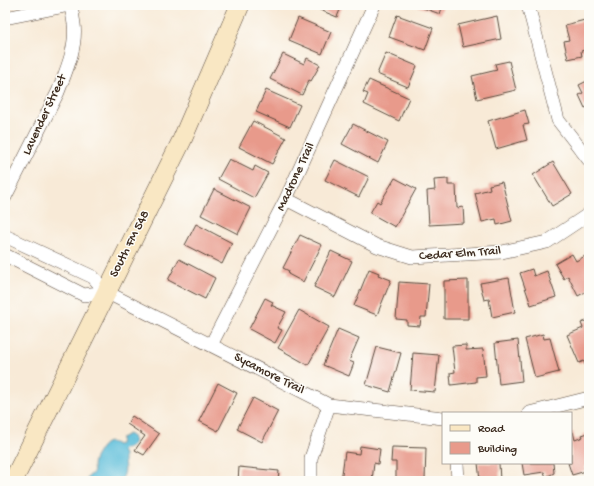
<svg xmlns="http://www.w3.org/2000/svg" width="594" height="486" font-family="'Gochi Hand',sans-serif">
	<rect width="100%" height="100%" fill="#fdfcf7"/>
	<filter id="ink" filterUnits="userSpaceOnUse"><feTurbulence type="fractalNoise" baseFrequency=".025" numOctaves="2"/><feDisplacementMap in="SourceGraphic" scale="8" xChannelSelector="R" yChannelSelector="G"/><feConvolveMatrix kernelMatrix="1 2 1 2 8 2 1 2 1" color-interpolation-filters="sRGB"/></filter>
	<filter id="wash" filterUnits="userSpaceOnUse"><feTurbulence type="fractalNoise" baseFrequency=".012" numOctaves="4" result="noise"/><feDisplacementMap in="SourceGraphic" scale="16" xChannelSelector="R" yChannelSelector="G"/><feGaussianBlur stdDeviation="0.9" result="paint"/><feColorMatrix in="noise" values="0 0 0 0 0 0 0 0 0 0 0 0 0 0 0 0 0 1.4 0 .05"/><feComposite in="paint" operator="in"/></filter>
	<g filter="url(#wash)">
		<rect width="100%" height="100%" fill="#f8ead7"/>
		<path fill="#5cbeda" stroke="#4c747c" d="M 128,434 L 132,436 L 134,441 C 132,447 129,449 124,448 L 122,451 C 125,455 124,457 124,461 C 125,469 126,474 120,481 L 86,481 L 89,476 L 94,472 C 91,461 96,456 101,448 C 106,442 110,440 117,445 L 120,444 L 121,438 Z"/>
		<g id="blocks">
			<path fill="#e89a8b" d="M 308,5 L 342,5 L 337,17 Z
				M 415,5 L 443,5 L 440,14 Z
				M 397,15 L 433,28 L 425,50 L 389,37 Z
				M 497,16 L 501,39 L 463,47 L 458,25 Z
				M 298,18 L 331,32 L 322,54 L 289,40 Z
				M 589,19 L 589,49 L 581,51 L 582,56 L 568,59 L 564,41 L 569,40 L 565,25 Z
				M 386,53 L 417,66 L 408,87 L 377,74 Z
				M 283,54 L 304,64 L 307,58 L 320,65 L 311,81 L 309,80 L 302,95 L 270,79 Z
				M 509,61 L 516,90 L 477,99 L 472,76 L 497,70 L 495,64 Z
				M 369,80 L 409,98 L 399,121 L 364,104 L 368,94 L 363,92 Z
				M 589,80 L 589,106 L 585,108 L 579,95 L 583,93 L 579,85 Z
				M 266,90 L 300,105 L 290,127 L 256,112 Z
				M 525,110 L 529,124 L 523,125 L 527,140 L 496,149 L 488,121 Z
				M 253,121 L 286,138 L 272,164 L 239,147 Z
				M 353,124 L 388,142 L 378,163 L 342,144 Z
				M 229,159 L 253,171 L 255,166 L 268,173 L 254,198 L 218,179 Z
				M 335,160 L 369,177 L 359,197 L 325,180 Z
				M 553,162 L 572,194 L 552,206 L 533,175 Z
				M 395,178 L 416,189 L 395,227 L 370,213 L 377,201 L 380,203 Z
				M 448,179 L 448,185 L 456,185 L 457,208 L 463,207 L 464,223 L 429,225 L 427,191 L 435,190 L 434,180 Z
				M 502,182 L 512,221 L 497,225 L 496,219 L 482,222 L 475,193 L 490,189 L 489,185 Z
				M 214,189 L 251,208 L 238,234 L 201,215 Z
				M 196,224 L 232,243 L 222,264 L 185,245 Z
				M 300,235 L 322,245 L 303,282 L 288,274 L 289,271 L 283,268 Z
				M 331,251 L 352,261 L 335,297 L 314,287 Z
				M 572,254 L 576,261 L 587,255 L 589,258 L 589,290 L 578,296 L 568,276 L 564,279 L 555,264 Z
				M 179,259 L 215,278 L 205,299 L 168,280 Z
				M 369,269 L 379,273 L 378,275 L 391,280 L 377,315 L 354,306 Z
				M 532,269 L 534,276 L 547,271 L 556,297 L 531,305 L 520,273 Z
				M 509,278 L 515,312 L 492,317 L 489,299 L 484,300 L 480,283 Z
				M 468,280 L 468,319 L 444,319 L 444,281 Z
				M 399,282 L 429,284 L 426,317 L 421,317 L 420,326 L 407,325 L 407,320 L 396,319 Z
				M 265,298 L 273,302 L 271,305 L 286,312 L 277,328 L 282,330 L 275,343 L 249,329 Z
				M 299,310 L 329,327 L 308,365 L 278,348 Z
				M 589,320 L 589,363 L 585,365 L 584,361 L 579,363 L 567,335 L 583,328 L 581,323 Z
				M 338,329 L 359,338 L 349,361 L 354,363 L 349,376 L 323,365 Z
				M 543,334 L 544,339 L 550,338 L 559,372 L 535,378 L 525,339 Z
				M 518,340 L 522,381 L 499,384 L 495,343 Z
				M 466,345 L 466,350 L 483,349 L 486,376 L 476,377 L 476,382 L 451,385 L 450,373 L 455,372 L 452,346 Z
				M 377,347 L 401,353 L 390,392 L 366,385 Z
				M 413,353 L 439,355 L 435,392 L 410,390 Z
				M 218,383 L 237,393 L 218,431 L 199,421 Z
				M 253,398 L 278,411 L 262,442 L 237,429 Z
				M 132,416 L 159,434 L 144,455 L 135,450 L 145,436 L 127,424 Z
				M 571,432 L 573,432 L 575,440 L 583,437 L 582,435 L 588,433 L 589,435 L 589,465 L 584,467 L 586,471 L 572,475 L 568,463 L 571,463 Z
				M 360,446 L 380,449 L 378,464 L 374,463 L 372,481 L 341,481 L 345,452 L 359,454 Z
				M 392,447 L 426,448 L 425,480 L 396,480 L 396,462 L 391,462 Z
				M 478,463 L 499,463 L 500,481 L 480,481 Z
				M 522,463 L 553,463 L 554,473 L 546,477 L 544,472 L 524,475 Z
				M 239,467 L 279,471 L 278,481 L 238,481 Z"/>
		</g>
	</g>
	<g filter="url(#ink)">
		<use href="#blocks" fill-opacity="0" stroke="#57473a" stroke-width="1"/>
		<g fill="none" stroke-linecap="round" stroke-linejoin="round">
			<defs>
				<path id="minor" d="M 528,5 L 558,120 L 589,160
					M 5,18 L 70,5
					M 5,197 L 58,92 C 66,71 77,47 74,24 C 73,18 72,11 71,5
					M 286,199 L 377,246 L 412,257 L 502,252 L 547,242 L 589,214
					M 5,236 L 93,277 L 106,292 L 329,405 L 443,418
					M 5,255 L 84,295 L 106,292
					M 211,345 L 286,199 L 374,5
					M 529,413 L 589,398
					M 457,463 L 458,481
					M 311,481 L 311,458 L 329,405"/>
				<path id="secondary" d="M 13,481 L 182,140 L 240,5"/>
			</defs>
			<use href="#minor" stroke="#57473a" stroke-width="14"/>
			<use href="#secondary" stroke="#57473a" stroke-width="20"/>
			<use href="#minor" stroke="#fff" stroke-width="13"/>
			<use href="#secondary" stroke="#f9e7c3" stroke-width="19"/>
		</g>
	</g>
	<g text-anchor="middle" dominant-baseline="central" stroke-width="3" stroke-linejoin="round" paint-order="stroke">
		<g font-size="13" fill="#3b2a1e" stroke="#fdfcf7">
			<text transform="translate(45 115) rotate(-65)">Lavender Street</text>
			<text transform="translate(296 177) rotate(-65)">Madrone Trail</text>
			<text transform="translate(130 244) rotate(-63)">South FM 548</text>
			<text transform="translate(460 254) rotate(-4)">Cedar Elm Trail</text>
			<text transform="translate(269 374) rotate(27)">Sycamore Trail</text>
		</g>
	</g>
	<rect width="594" height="486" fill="none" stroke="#fdfcf7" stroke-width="20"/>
	<rect x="442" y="412" width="130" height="52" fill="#fdfcf7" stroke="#afa8a0"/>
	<rect x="450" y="425" width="20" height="6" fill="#f9e7c3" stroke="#afa8a0"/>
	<text x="478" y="432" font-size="12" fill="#3b2a1e">Road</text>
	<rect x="450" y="442" width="20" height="12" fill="#e89a8b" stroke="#afa8a0"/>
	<text x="478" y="452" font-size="12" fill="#3b2a1e">Building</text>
</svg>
